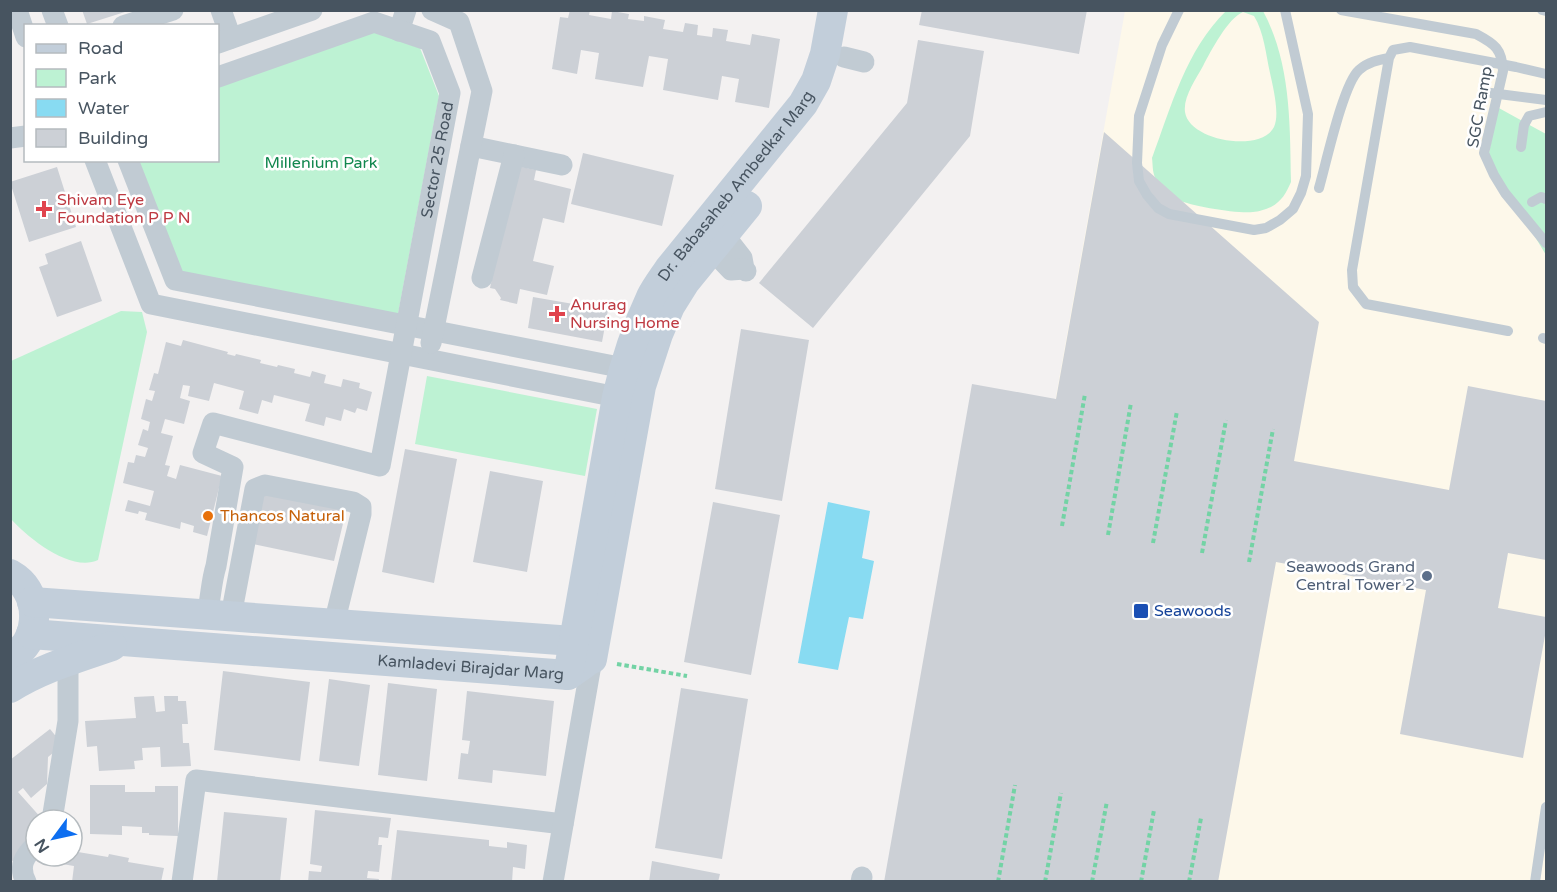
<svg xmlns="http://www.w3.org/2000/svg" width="1557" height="892" font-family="'Varela Round',sans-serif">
	<rect width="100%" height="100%" fill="#f3f1f1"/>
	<path fill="#fdf8ea" d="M 1125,11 L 1546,11 L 1546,881 L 969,882 Z"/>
	<path fill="#bdf2d3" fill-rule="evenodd" d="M 1226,11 L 1263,11 C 1291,63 1290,124 1291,182 C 1286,193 1282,201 1271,207 C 1266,209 1258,212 1253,212 C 1238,214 1191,206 1178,200 C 1172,196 1162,187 1157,181 C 1152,174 1153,166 1152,158 C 1171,107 1186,50 1226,11 ZM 1243,12 L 1254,16 C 1264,32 1266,55 1270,73 C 1273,87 1280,114 1274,127 C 1261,153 1189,141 1185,112 C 1183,97 1196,79 1203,66 C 1211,51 1228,18 1243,12 Z
		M 374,32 L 420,48 L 439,96 L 398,314 L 182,272 L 139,161 L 218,160 L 218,87 Z
		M 1497,107 L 1546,134 L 1546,255 L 1488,159 Z
		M 121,311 L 142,312 L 147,332 L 98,560 C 71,573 27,537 11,519 L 11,361 Z
		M 427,376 L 597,409 L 585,476 L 415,444 Z"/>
	<path fill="#88dbf2" d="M 828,502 L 870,511 L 862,558 L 874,561 L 863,619 L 849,617 L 838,670 L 798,663 Z"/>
	<path fill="#ccd0d6" d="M 82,10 L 128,10 L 128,11 L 87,24 Z
		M 570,10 L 590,10 L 589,15 L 611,19 L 612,11 L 629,14 L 628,19 L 644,21 L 644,16 L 665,20 L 663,29 L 683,32 L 685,23 L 698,25 L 697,35 L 712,37 L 713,28 L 728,30 L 726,41 L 750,45 L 752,34 L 780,39 L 769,108 L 735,102 L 739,79 L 722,76 L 718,100 L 663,90 L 668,59 L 649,56 L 643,87 L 595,79 L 599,53 L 581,50 L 577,74 L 552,69 L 560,17 L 568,18 Z
		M 922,10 L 1087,10 L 1079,54 L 919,25 Z
		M 918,40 L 984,51 L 970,136 L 813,328 L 759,283 L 907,103 Z
		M 1104,132 L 1319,322 L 1294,461 L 1449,490 L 1468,386 L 1546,401 L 1546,560 L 1508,553 L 1498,608 L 1546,617 L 1546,630 L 1523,758 L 1400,734 L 1426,590 L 1276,562 L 1218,882 L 884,882 L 972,384 L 1056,399 Z
		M 583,153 L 674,175 L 662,226 L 571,204 Z
		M 517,166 L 536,170 L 534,180 L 571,189 L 564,223 L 543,218 L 533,261 L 554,266 L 547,295 L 520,289 L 517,304 L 500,300 L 501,298 L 495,289 L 490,288 Z
		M 57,167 L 76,227 L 29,242 L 10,182 Z
		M 81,241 L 102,301 L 57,317 L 39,267 L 48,264 L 45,254 Z
		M 533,297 L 608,310 L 602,342 L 528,328 Z
		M 741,329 L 809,340 L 782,501 L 715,489 Z
		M 183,340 L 228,352 L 227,354 L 235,356 L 236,354 L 261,360 L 260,363 L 277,367 L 278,365 L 295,369 L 294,373 L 310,377 L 312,371 L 326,375 L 324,383 L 341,387 L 343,379 L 360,383 L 359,388 L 372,392 L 367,411 L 357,408 L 355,413 L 344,409 L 341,421 L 326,417 L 324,426 L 305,421 L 310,404 L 274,395 L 272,403 L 262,400 L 258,414 L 239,409 L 244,391 L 214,383 L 209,401 L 188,396 L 190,386 L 183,385 L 180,398 L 190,401 L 184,424 L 165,419 L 161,433 L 173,436 L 165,465 L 170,466 L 167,476 L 176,479 L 180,465 L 222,476 L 207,536 L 193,532 L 194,526 L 181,522 L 180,529 L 145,520 L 147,513 L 139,511 L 138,514 L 125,511 L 128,500 L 150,506 L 154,491 L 123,483 L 128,462 L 134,463 L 136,455 L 145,457 L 148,448 L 138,445 L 143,429 L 148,431 L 150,422 L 141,419 L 146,399 L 152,401 L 155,391 L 149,390 L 154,373 L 158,374 L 166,342 L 181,346 Z
		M 405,449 L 457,459 L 434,583 L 382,572 Z
		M 490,471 L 543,481 L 527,572 L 473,562 Z
		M 259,490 L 346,511 L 334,561 L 248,543 Z
		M 713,502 L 780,515 L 751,675 L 684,662 Z
		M 223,671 L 310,682 L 300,761 L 214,750 Z
		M 329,679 L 370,685 L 359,766 L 319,761 Z
		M 388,683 L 437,689 L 427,781 L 378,775 Z
		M 681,688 L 748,699 L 722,859 L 655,848 Z
		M 467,691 L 554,701 L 546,776 L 493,770 L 492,783 L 458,779 L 461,753 L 468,754 L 470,741 L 462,740 Z
		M 154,696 L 156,712 L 165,711 L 164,696 L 178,696 L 178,701 L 186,701 L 188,724 L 182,724 L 183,743 L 189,743 L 191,766 L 161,767 L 160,747 L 142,748 L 143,760 L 134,761 L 135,769 L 99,771 L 97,746 L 87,747 L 85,721 L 136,718 L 134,697 Z
		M 50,729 L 63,745 L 48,757 L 47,784 L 31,798 L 23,788 L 18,792 L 43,820 L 36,820 L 36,841 L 10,863 L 10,760 Z
		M 90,785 L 125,785 L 125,792 L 155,792 L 155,786 L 178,786 L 178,836 L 149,835 L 149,833 L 142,833 L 142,827 L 122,826 L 122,835 L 90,834 Z
		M 315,810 L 391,818 L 388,838 L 379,837 L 378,845 L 382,845 L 379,872 L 368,871 L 367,878 L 379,879 L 378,882 L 308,882 L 309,871 L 321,872 L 322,866 L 310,864 Z
		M 224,812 L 287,818 L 280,882 L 217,882 Z
		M 397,830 L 489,840 L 489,846 L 507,848 L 507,842 L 527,845 L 525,869 L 513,867 L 512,882 L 391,882 Z
		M 72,851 L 108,857 L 109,854 L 129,858 L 128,862 L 164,868 L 161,882 L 72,882 L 74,866 L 62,864 L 63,856 L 72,856 Z
		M 652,861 L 720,874 L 718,882 L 649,882 Z"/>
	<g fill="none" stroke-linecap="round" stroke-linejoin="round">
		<path stroke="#73d3a5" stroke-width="4" stroke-dasharray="4.5 3" stroke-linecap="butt" d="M 1062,526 L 1085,394
			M 1108,535 L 1131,403
			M 1153,543 L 1177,411
			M 1202,553 L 1226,420
			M 1249,562 L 1273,429
			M 617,664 L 687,676
			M 998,882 L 1015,785
			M 1045,882 L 1061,793
			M 1092,882 L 1107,801
			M 1141,882 L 1154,810
			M 1189,882 L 1201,818"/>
		<path stroke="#c1cbd3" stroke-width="10" d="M 1542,10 L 1546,11
			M 1491,93 L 1546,100
			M 1521,147 L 1524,125 L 1529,116 L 1546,112
			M 1319,188 C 1326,164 1343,84 1359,70 C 1368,62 1378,60 1389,58
			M 1532,202 L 1541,197 L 1546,199
			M 1508,331 L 1366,304 L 1353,287 L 1352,270 L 1389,58 L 1393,50 L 1410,47 L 1516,67 L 1546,74
			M 1543,338 L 1546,339
			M 1535,882 L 1546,807"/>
		<g stroke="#c1cbd3" stroke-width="21">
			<path d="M 17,10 L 26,37"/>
			<path d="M 52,10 L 58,26"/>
			<path d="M 221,10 L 231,38"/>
			<path d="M 123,26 L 173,10"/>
			<path d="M 399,31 L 406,10"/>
			<path d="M 218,43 L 312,10"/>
			<path d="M 844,57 L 864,62"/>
			<path d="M 10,138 L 26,136"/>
			<path d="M 471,146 L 562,165"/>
			<path d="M 95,160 L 151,304 L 617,397 L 641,386 L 624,368 L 175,280 L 128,160"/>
			<path d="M 724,235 L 742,258 L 744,269 L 746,271"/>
			<path d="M 712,250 L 731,270 L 744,269"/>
			<path d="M 482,278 L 514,155"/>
			<path d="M 431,343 L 482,91 L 459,22 L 432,10"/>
			<path id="s1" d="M 207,614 C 211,598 211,582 216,566 L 233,467 L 203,453 L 213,423 L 380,466 L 450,93 L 430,41 L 374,22 L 218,77"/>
			<path d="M 231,616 L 255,489 L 265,485 L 353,502 L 361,507 L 361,514 L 334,624"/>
			<path d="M 52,820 L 68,721 L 68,661"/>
			<path d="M 26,882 C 18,866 24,856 36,845"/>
			<path d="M 182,882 L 196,780 L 563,824"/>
			<path d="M 553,882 L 592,659"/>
			<path d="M 861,882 L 862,877"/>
		</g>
		<g stroke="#c2ceda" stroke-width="30">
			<path d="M 10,574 C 17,578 23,583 27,590 C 38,608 36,634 22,649 C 18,652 14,655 10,658"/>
			<path d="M 32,602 L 573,641 L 587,655"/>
			<path id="s2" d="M 31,634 L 568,675 L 584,664"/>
			<path d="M 592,659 L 641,386 L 658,334 L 670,306 L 685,282 L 747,206"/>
			<path id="s3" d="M 568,675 L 617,397 C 625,362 636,329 651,297 C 656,287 663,278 669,269 L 803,104 L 816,81 L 825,54 L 833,10"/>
			<path d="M 10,688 C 42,668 77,658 112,646"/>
		</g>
		<path stroke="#c1cbd3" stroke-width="10" d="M 1179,10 L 1162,45 L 1139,116 L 1137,163 L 1139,181 L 1147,195 L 1158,208 L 1169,214 L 1254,230 L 1266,228 L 1280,220 L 1293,209 L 1301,193 L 1306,176 L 1308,114 L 1285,10
			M 1341,10 L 1476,34 C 1495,44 1502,49 1503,71 L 1484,153 L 1494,175 L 1505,193 L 1546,243"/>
	</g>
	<g fill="#e0444e" stroke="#fff" stroke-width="2">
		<path d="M41 200h6v6h6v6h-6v6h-6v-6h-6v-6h6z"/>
		<path d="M554 305h6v6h6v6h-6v6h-6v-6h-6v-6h6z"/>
	</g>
	<circle fill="#e8710a" stroke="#fff" stroke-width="2" cx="208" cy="516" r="6"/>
	<circle fill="#5c6f8a" stroke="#fff" stroke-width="2" cx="1427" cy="576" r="6"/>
	<rect fill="#1a4fb4" stroke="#fff" stroke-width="2" x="1133" y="603" width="16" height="16" rx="3"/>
	<g text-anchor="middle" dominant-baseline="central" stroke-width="5" stroke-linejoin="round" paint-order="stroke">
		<g font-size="16" fill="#475460" stroke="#fff">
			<text transform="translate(1480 107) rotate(-80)">SGC Ramp</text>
			<text stroke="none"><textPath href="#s1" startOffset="698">Sector 25 Road</textPath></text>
			<text stroke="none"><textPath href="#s3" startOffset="528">Dr. Babasaheb Ambedkar Marg</textPath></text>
			<text stroke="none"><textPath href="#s2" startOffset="441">Kamladevi Birajdar Marg</textPath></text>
		</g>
		<g font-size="16" fill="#11874e" stroke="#fff">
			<text x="321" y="163">Millenium Park</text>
		</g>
		<g font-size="16" fill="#be3a42" stroke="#fff" text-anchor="start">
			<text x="57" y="200">Shivam Eye<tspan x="57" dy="18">Foundation P P N</tspan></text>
			<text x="570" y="305">Anurag<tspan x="570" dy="18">Nursing Home</tspan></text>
		</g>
		<g font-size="16" fill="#c56008" stroke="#fff" text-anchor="start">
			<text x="220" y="516">Thancos Natural</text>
		</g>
		<g font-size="16" fill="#4e5e75" stroke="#fff" text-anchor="end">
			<text x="1415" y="567">Seawoods Grand<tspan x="1415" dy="18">Central Tower 2</tspan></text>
		</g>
		<g font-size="16" fill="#164399" stroke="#fff" text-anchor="start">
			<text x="1154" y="611">Seawoods</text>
		</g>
	</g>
	<rect width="1557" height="892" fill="none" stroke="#475460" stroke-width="24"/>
	<rect x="24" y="24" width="195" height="138" fill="#ffffff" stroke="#b5bbbf" stroke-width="1.5"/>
	<rect x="36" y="44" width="30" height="9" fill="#c2ceda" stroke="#b5bbbf" stroke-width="1.5"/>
	<text x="78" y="54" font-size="18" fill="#475460">Road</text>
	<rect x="36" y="69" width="30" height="18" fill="#bdf2d3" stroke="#b5bbbf" stroke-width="1.5"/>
	<text x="78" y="84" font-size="18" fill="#475460">Park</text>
	<rect x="36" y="99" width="30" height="18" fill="#88dbf2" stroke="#b5bbbf" stroke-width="1.5"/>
	<text x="78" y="114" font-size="18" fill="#475460">Water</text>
	<rect x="36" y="129" width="30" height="18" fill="#ccd0d6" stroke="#b5bbbf" stroke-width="1.5"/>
	<text x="78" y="144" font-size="18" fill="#475460">Building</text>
	<g transform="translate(54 838) rotate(237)"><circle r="28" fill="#ffffff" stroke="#b5bbbf" stroke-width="1.5"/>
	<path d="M0-4.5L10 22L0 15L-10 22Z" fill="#0d6ef0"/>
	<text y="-9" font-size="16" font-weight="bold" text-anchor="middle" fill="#475460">N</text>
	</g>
</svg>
